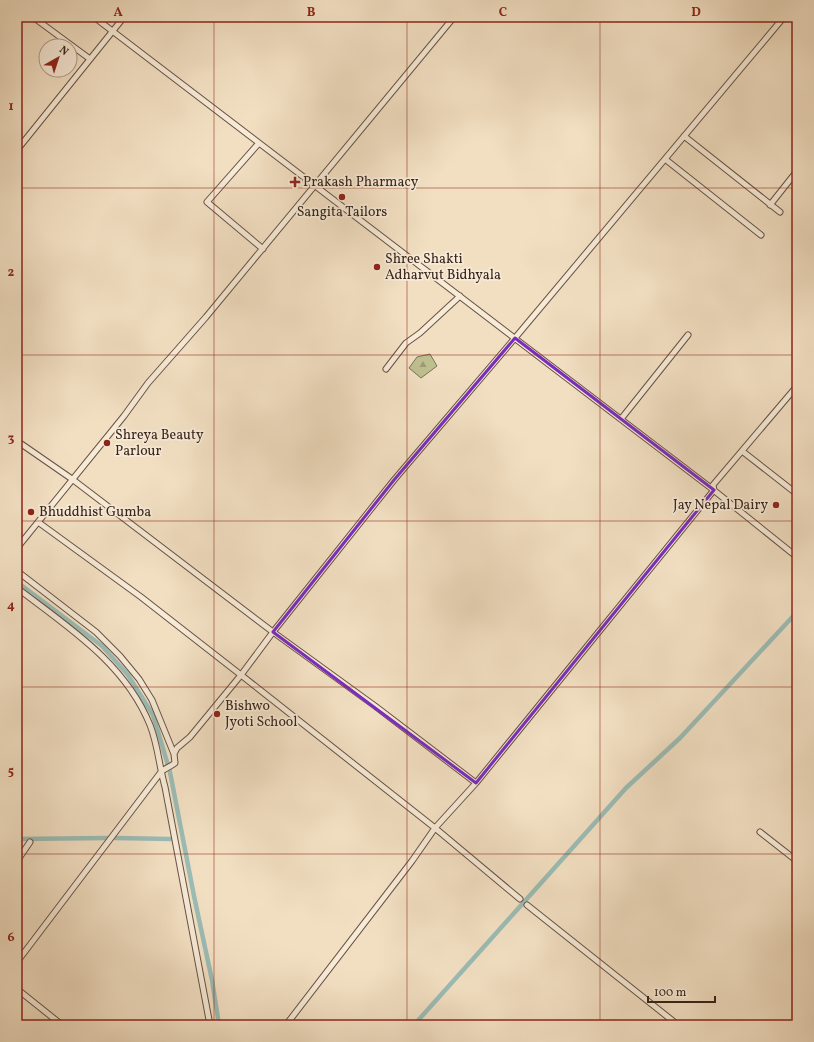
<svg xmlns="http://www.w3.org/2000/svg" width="814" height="1042" font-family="Vollkorn,serif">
	<defs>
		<pattern id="forest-firs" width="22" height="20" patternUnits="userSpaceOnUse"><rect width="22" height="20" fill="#bfc090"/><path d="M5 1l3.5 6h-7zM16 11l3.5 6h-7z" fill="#9c9c75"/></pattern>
	</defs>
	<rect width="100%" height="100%" fill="#f2dfc2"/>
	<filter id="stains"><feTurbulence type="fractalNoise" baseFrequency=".005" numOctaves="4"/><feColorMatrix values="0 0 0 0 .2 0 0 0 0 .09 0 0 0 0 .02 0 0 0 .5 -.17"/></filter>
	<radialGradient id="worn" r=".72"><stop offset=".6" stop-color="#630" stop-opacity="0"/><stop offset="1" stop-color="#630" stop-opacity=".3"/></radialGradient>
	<path fill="url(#forest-firs)" stroke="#7b7255" d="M 430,354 L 437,366 L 421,378 L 409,368 L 417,357 Z"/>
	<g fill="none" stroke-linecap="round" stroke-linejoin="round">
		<path stroke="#9bbcb5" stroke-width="4.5" d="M 17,582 L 102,646 L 128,675 L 153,715 L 170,772 L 194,896 L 212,980 L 219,1025
			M 115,838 L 171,839
			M 17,839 L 108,838
			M 414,1025 L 626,788 L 680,738 L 797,612"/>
		<defs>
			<path id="street" d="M 33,17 L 90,59
				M 94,17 L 711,488 L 797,557
				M 684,136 L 780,212
				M 259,143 L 207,202 L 263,249
				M 17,150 L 124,17
				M 665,159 L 761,235
				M 770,205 L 797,171
				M 386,369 L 406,343 L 420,333 L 460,296
				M 621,419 L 688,335
				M 17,441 L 72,479 L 273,632 L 375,706 L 476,783 L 714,490 L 713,485 L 797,386
				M 742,451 L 797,494
				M 38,522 L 141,597 L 241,675 L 190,737 L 177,748 L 174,754
				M 17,548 L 124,416 L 148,383 L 206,317 L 454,17
				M 17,571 L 96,632 L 120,656 L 139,679 L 152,700 L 174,754 L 175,763 C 170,767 165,768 161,772 L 17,962
				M 17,588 C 68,627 125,663 150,725 C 158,745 159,766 165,787 L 210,1025
				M 760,832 L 797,861
				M 17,861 L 30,842
				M 520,899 L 435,828 L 241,675 L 273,632 L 394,480 L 515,338 L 784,17
				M 527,905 L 678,1025
				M 17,989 L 62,1025
				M 286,1025 L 412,861 L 435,828 L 476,783"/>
		</defs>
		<use href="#street" stroke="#665344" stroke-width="7"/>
		<use href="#street" stroke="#f7ead7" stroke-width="5"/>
	</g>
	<path fill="none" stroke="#7b2cbf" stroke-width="3" stroke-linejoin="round" d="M 515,338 L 714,490 L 476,783 L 273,632 L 394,480 Z"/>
	<path fill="none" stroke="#8f2418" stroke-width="1" stroke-opacity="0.55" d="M 214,17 L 214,1025M 407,17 L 407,1025M 600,17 L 600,1025M 17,188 L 797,188M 17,355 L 797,355M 17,521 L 797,521M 17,687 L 797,687M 17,854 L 797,854"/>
	<g fill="#8f2418" stroke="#f7ead7" stroke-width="1.5">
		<path d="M293 176h4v4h4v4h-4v4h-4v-4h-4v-4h4z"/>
		<circle cx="342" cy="197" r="4"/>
		<circle cx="377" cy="267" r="4"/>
		<circle cx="107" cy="443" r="4"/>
		<circle cx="776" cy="505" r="4"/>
		<circle cx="31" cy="512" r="4"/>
		<circle cx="217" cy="714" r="4"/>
	</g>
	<g text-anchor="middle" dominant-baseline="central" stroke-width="3.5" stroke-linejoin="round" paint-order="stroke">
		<g font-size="14" fill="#37241a" stroke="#f7ead7" text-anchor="start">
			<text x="303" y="182">Prakash Pharmacy</text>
			<text x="342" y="212" text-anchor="middle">Sangita Tailors</text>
			<text x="385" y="259">Shree Shakti<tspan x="385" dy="16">Adharvut Bidhyala</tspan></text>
			<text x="115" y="435">Shreya Beauty<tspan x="115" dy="16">Parlour</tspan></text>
			<text x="768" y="505" text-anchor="end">Jay Nepal Dairy</text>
			<text x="39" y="512">Bhuddhist Gumba</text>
			<text x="225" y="706">Bishwo<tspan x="225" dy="16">Jyoti School</tspan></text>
		</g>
	</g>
	<rect width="814" height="1042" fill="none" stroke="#f2dfc2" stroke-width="44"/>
	<g transform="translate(58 58) rotate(39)"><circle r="19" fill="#f7ead7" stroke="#aa9b8b"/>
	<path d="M0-3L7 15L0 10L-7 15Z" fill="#8f2418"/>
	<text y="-6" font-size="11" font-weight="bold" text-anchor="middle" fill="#37241a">N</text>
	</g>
	<path d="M648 996v6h67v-6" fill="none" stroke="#37241a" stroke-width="2"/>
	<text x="654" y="996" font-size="12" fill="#37241a" stroke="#f7ead7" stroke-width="3" paint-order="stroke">100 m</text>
	<rect x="22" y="22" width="770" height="998" fill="none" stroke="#8f2418" stroke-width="1.5"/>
	<g font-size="13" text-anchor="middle" font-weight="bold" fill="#8f2418">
		<text x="118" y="16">A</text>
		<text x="311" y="16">B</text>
		<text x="503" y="16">C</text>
		<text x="696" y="16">D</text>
		<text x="11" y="110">1</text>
		<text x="11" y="276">2</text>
		<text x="11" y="442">3</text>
		<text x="11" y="609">4</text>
		<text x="11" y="775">5</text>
		<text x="11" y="941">6</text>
	</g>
	<rect width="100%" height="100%" filter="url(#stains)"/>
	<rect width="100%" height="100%" fill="url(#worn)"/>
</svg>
